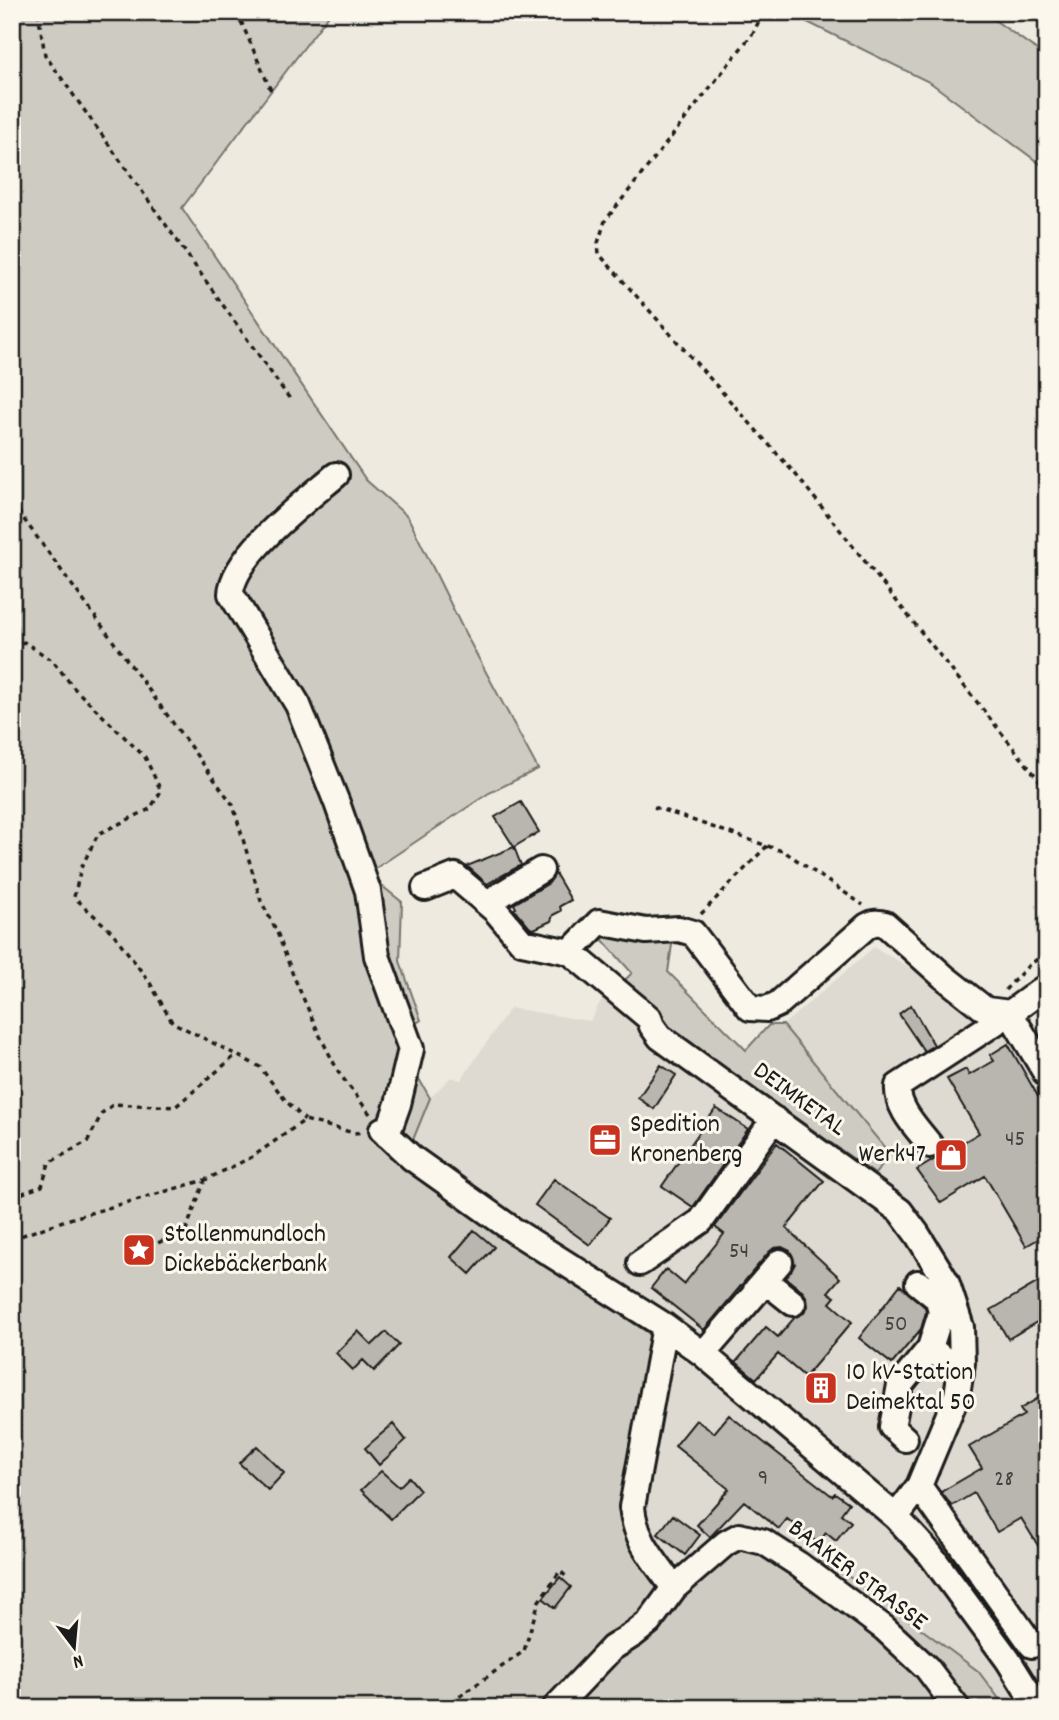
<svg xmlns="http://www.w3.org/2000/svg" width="1059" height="1720" font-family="Dekko,sans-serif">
	<rect width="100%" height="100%" fill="#eeeadf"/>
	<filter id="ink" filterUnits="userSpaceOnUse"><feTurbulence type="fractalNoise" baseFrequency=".0143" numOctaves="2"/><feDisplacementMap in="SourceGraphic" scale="14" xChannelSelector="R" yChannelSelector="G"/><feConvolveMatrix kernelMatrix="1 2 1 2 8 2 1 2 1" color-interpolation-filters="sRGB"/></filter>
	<g filter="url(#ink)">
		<path fill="#dedad1" d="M 874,947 L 1002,1021 L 1047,1103 L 1047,1708 L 1006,1708 L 978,1671 L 687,1567 L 659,1582 L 514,1242 L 405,1157 L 430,1098 L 451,1077 L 461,1080 L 510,1008 L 590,1021 L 603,997 L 562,962 L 618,987 L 693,1045 L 874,1174 L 890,1153 L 783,1025 Z"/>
		<path fill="#ceccc2" stroke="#75746f" stroke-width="2" d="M 12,12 L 331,12 L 182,208 L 366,480 L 408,517 L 465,633 L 538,769 L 489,793 L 367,874 L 402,902 L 400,961 L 421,1020 L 395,1037 L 430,1098 L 406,1157 L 514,1242 L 654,1337 L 623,1511 L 658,1582 L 687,1567 L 722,1532 L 747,1524 L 855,1580 L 978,1671 L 1006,1708 L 12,1708 Z
			M 787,12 L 952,12 L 960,16 L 966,12 L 983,12 L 1047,57 L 1047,169 L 931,83 Z
			M 609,926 L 673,938 L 668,972 L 746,1050 L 769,1025 L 783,1025 L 890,1154 L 875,1174 L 693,1045 L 618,987 L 632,973 L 601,938 Z"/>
		<path fill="#b9b6af" stroke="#1c1c1c" stroke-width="2" d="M 521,802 L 539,832 L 514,847 L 495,817 Z
			M 514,847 L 521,865 L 487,884 L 467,866 Z
			M 555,873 L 571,900 L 560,906 L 561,911 L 553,915 L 551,921 L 534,929 L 530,928 L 514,909 L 516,908 L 514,904 L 549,883 Z
			M 911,1005 L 934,1045 L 924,1051 L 899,1014 Z
			M 1008,1044 L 1047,1112 L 1047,1234 L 1026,1246 L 985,1176 L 941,1203 L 917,1170 L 979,1133 L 947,1079 L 966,1069 L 969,1075 L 994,1061 L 990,1055 Z
			M 661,1065 L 676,1075 L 654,1109 L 638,1098 Z
			M 716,1108 L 748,1129 L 693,1207 L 662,1186 Z
			M 777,1143 L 824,1181 L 786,1228 L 840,1278 L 828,1292 L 835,1297 L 830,1303 L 852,1322 L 805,1377 L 778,1354 L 756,1379 L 736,1362 L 766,1327 L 778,1337 L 795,1317 L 804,1313 L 808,1306 L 807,1298 L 803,1292 L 786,1278 L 795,1264 L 790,1251 L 782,1247 L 774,1248 L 769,1252 L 704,1330 L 651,1288 L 666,1269 L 684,1284 L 724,1234 L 715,1227 Z
			M 554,1179 L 610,1218 L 590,1245 L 535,1205 Z
			M 474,1230 L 494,1247 L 470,1274 L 451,1257 Z
			M 1047,1277 L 1047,1316 L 1008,1339 L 991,1310 Z
			M 900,1285 L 925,1307 L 926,1312 L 921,1329 L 892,1364 L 859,1338 Z
			M 358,1331 L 372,1345 L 386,1332 L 399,1345 L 374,1371 L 363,1360 L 353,1370 L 336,1353 Z
			M 1047,1393 L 1047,1560 L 1021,1518 L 997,1532 L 974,1493 L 952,1506 L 941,1492 L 982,1468 L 969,1447 L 1024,1415 L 1020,1409 Z
			M 729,1415 L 832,1496 L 835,1493 L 849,1503 L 841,1514 L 851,1522 L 836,1541 L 826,1533 L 818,1543 L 787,1519 L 779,1529 L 744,1501 L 710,1537 L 697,1525 L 729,1489 L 675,1446 L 696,1420 L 714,1433 Z
			M 393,1424 L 406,1440 L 379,1465 L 365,1448 Z
			M 257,1446 L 284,1473 L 268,1490 L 239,1463 Z
			M 381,1471 L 399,1487 L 409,1477 L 420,1490 L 391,1519 L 361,1490 Z
			M 673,1515 L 700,1535 L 685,1555 L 658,1534 Z
			M 560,1577 L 571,1587 L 555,1608 L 543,1598 Z"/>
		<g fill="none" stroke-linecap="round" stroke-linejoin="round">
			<defs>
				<path id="minor" d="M 336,475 C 308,499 232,556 231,594 L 298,705 L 337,803 L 368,891 L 377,956 L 411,1049 L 398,1104 L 387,1135
					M 425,888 L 455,876 L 496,911 L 522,942 L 570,952 L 649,1018 L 652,1026 L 660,1037 L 900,1211 L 917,1234 L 946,1281 L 961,1327 L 962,1363 L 957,1395 L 919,1486 L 896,1517
					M 487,903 L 541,870
					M 570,952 L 599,922 L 646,931 L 679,929 L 693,933 L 750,1008 L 767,1009 L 778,1004 L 867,926 C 874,922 878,922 885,924 L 944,977 L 982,1007 L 987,1010 L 1010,1013
					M 1047,986 L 1010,1013 L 1047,1075
					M 382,1130 L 412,1158 L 516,1232 L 665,1326 L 703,1354 L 896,1517 L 930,1554 L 1008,1660 L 1038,1708
					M 930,1145 C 918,1129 896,1108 898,1086 L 1010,1013
					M 640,1263 L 701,1221 L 774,1119
					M 918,1283 L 938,1299 L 941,1313 L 930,1348 L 961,1373
					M 756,1290 L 780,1262
					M 665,1326 L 632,1507 C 635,1541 655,1561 674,1588
					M 703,1354 L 761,1287 L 773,1287 L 793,1303
					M 905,1439 L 892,1427 L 900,1385 L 930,1348
					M 919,1486 L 1032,1645
					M 555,1708 L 612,1648 L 634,1634 L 649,1622 L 674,1588 L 726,1543 L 739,1536 L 764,1542 L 798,1564 L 884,1628 L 927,1668 L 957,1708"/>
			</defs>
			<use href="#minor" stroke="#1c1c1c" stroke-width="30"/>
			<path stroke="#1c1c1c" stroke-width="3.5" stroke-dasharray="5 5" stroke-linecap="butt" d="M 38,12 L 45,55 L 292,402
				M 237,12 L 272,93
				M 759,12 L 758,23 L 753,33 L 605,221 L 598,243 L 599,254 L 797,476 L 1047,790
				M 12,503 L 233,805 L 261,901 L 277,932 L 293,975 L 320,1036 L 339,1073 L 370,1114
				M 12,647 L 24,642 L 53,661 L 74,688 L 145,757 L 161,791 L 150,809 L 98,834 L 81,868 L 74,897 L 113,933 L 150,983 L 172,1022 L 260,1067 L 286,1101 L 305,1120
				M 654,807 L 785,852 L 863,905
				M 701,914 L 767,846
				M 1005,990 L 1028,966 L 1047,952
				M 12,1197 L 42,1186 L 49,1163 L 88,1141 L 102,1113 L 114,1104 L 175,1107 L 236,1055
				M 12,1239 L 66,1220 L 205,1180 L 252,1157 L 305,1120 L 354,1133 L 364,1132
				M 149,1247 L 186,1230 L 205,1180
				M 443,1708 L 524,1651 L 539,1601 L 560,1571 L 568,1578"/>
			<use href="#minor" stroke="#fbf7ec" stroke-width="24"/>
		</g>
	</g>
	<defs>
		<symbol id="office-square" viewBox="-11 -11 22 22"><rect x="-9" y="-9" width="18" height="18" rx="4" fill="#c8321e" stroke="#fbf7ec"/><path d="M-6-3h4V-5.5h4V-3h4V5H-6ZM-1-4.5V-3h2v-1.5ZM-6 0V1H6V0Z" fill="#fff"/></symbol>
		<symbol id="shop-square" viewBox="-11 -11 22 22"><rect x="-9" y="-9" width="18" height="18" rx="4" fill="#c8321e" stroke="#fbf7ec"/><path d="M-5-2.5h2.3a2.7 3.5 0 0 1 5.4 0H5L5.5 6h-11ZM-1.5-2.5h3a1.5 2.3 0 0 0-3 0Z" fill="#fff"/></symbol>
		<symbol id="sight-square" viewBox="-11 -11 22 22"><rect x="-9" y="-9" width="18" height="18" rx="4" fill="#c8321e" stroke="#fbf7ec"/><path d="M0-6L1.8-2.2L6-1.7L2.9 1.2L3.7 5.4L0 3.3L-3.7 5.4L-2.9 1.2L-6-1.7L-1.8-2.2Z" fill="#fff"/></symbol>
		<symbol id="building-square" viewBox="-11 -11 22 22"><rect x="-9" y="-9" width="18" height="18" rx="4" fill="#c8321e" stroke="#fbf7ec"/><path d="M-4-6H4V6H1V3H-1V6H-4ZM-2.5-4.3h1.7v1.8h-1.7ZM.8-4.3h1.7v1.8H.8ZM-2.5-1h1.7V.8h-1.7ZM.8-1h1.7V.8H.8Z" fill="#fff"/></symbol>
	</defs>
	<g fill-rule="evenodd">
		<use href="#office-square" x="586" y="1121" width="38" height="38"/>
		<use href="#shop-square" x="932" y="1136" width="38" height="38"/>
		<use href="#sight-square" x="120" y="1231" width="38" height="38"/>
		<use href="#building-square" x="802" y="1369" width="38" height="38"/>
	</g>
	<g text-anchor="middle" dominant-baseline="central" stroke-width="6" stroke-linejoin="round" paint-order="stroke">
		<g font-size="23" fill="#434241">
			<text x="1015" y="1140">45</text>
			<text x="739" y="1252">54</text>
			<text x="896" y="1325">50</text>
			<text x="763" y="1479">9</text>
			<text x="1004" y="1480">28</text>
		</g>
		<g font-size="26" fill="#1c1c1c" stroke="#fbf7ec">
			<text transform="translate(799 1100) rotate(36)">DEIMKETAL</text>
			<text transform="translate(857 1576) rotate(37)">BAAKER STRASSE</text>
		</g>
		<g font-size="26" fill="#1c1c1c" stroke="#fbf7ec" text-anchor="start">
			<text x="630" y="1125">Spedition<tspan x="630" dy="30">Kronenberg</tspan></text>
			<text x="926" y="1155" text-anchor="end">Werk47</text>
			<text x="164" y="1235">Stollenmundloch<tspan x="164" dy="30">Dickebäckerbank</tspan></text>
			<text x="846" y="1373">10 kV-Station<tspan x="846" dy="30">Deimektal 50</tspan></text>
		</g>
	</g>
	<rect width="1059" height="1720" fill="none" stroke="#fbf7ec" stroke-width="42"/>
	<rect x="21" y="21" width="1017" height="1678" fill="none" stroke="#1c1c1c" stroke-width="2.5" filter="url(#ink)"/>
	<g transform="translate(74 1647) rotate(164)" stroke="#fbf7ec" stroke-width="5" paint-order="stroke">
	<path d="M0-5L12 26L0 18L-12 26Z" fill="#1c1c1c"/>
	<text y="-10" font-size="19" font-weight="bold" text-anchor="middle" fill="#1c1c1c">N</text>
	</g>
</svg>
